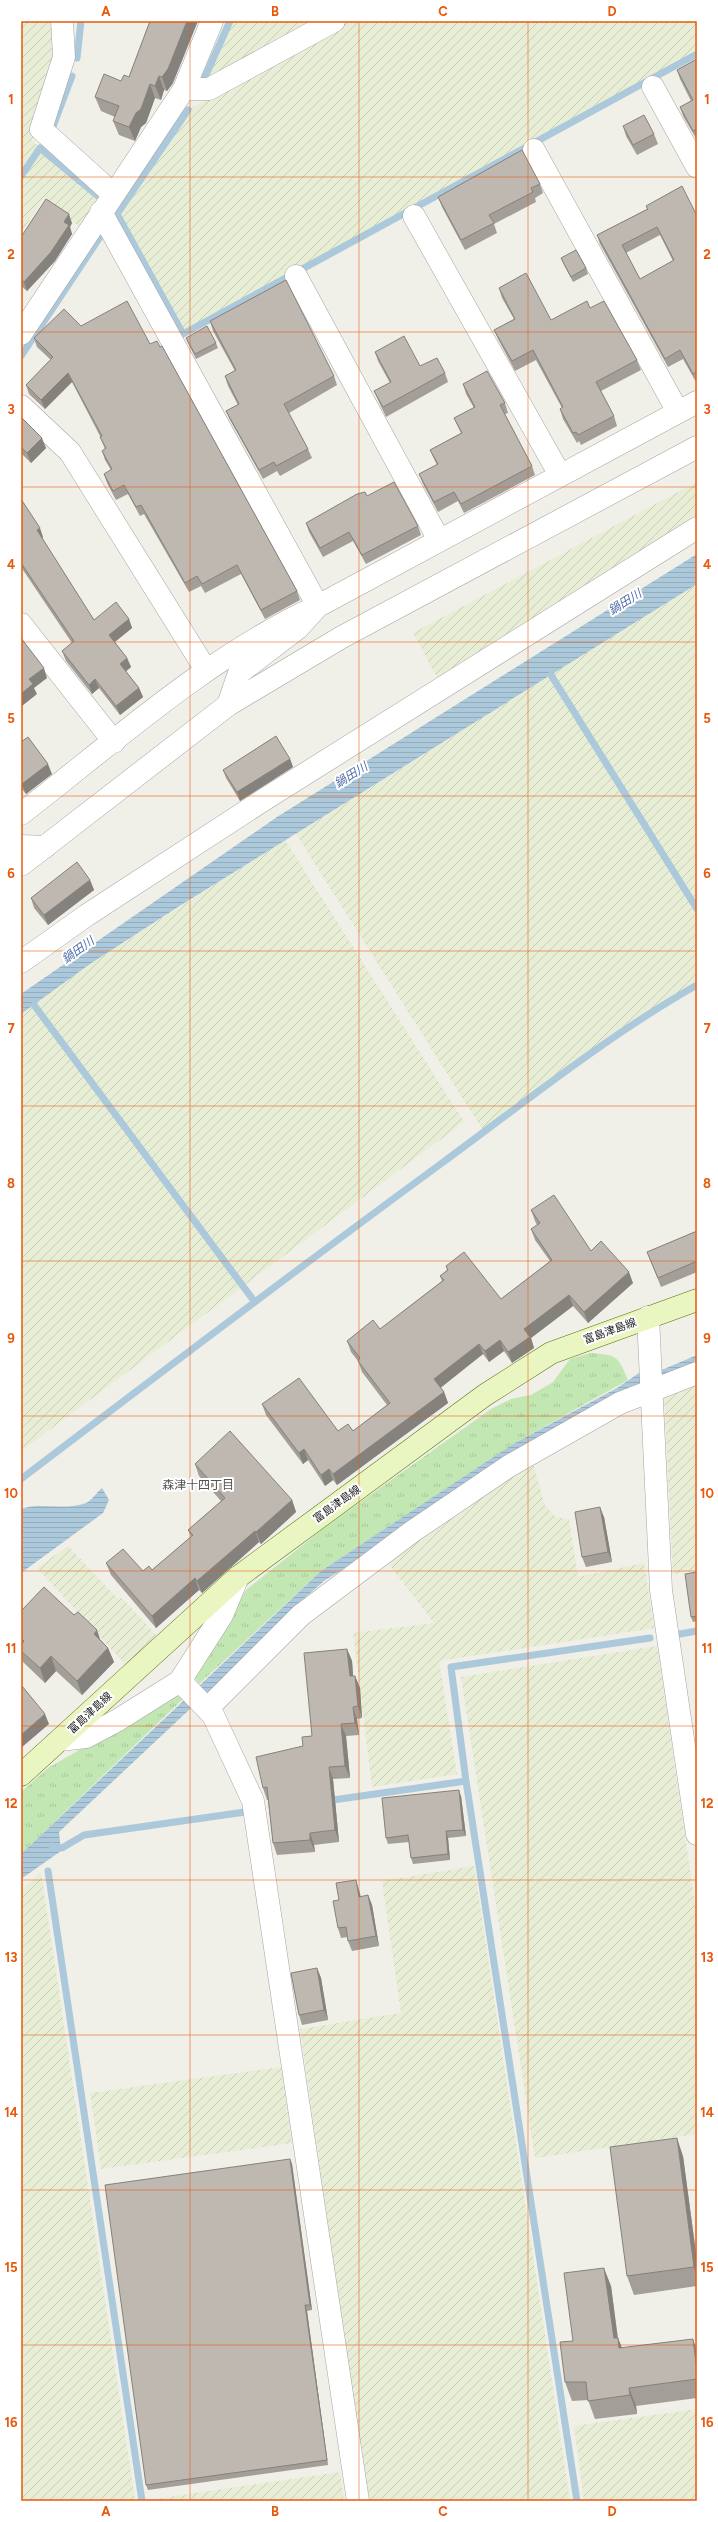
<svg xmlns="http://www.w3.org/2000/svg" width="718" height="2522" font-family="Figtree,'Noto Sans JP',sans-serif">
	<defs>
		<pattern id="farmland-furrows" width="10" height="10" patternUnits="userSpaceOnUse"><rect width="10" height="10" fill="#e7eed5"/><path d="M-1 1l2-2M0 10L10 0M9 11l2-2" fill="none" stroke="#c6ccb7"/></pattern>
		<pattern id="grass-tufts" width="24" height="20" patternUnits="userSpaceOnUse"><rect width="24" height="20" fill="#c3e7b2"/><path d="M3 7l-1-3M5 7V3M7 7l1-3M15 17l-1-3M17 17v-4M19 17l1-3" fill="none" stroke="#a7c699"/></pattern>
		<pattern id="water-rules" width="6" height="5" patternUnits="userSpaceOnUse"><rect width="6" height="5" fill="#acc8db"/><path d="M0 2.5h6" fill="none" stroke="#94acbc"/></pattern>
	</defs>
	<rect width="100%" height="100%" fill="#f0efe8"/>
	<path fill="url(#farmland-furrows)" d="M 21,21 L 54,21 L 55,55 L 32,141 L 98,196 L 80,227 L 43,199 L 21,234 Z
		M 230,21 L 320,21 L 214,80 L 205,77 Z
		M 350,21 L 697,21 L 697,54 L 183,334 L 117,214 L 188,110 Z
		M 697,482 L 697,514 L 438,679 L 413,633 Z
		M 697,584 L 697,985 L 670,1000 L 584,1058 L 484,1132 L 296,834 Z
		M 285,840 L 464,1122 L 21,1451 L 21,1014 L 90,964 Z
		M 697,1382 L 697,1570 L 673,1574 L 664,1396 Z
		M 532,1459 L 545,1506 L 556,1517 L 569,1519 L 578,1577 L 644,1563 L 654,1628 L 439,1661 L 457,1774 L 372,1787 L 353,1633 L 434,1623 L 387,1562 Z
		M 68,1546 L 119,1600 L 122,1598 L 157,1636 L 126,1665 L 37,1568 Z
		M 657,1646 L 697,1918 L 697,2134 L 535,2158 L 461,1677 Z
		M 474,1866 L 570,2501 L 368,2501 L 300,2029 L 401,2013 L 382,1881 Z
		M 41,1872 L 135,2501 L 21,2501 L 21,1891 Z
		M 281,2067 L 292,2143 L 101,2169 L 90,2093 Z
		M 697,2409 L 697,2501 L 584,2501 L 574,2426 Z
		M 340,2472 L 344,2501 L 148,2501 L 148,2500 Z"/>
	<path fill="url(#grass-tufts)" d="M 590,1353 C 616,1355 618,1355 628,1380 L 513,1444 L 321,1571 L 199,1684 L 195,1678 L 197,1664 L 247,1589 L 328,1525 L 491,1409 L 511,1399 L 531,1395 L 553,1382 L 570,1359 Z
		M 179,1692 L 184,1698 L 21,1854 L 21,1792 L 48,1768 Z"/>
	<path fill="url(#water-rules)" d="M 697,554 L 697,584 L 178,907 L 90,964 L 21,1014 L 21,994 L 277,817 Z
		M 697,1355 L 697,1365 L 371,1551 L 324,1581 L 293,1608 L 227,1673 L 209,1696 L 191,1708 L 59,1832 L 61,1851 L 21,1879 L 21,1854 L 321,1571 L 513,1444 L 617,1388 L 639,1373 L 664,1369 Z
		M 102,1488 L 109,1500 L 103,1513 L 21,1573 L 21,1509 C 42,1502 65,1511 86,1503 C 92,1500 97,1492 102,1488 Z"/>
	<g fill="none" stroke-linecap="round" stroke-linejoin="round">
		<path stroke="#acc8db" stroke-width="7" d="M 77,58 L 81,21
			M 205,77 L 230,21
			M 188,110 L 117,214 L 183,334 L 697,54
			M 52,129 L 72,76
			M 21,176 L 40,148 L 98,196
			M 21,356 L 102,234
			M 551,675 L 697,909
			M 34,1005 L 254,1301
			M 21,1479 C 160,1373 300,1267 442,1163 C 525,1102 607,1036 697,985
			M 680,1634 L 697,1631
			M 466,1781 L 577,2501
			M 326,1801 L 466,1781 L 451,1667 L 650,1638
			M 52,1846 L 62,1848 L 84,1835 L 245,1812
			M 48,1871 L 142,2501"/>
		<defs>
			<path id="minor" d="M 62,21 L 64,57 L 41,129 L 113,194
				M 653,87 L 697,167
				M 184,89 L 209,89 L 334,21
				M 534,150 L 678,412
				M 101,212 L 318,606 L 298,628 L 239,673 L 228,705
				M 414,216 L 560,475
				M 296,276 L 439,540
				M 21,334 L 184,89 L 212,21
				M 21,406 L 70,452 L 206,670
				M 21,624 L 114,742
				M 21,814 C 114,742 210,655 318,606 L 697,402
				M 21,846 L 45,847
				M 21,962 L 87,915 L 265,799 L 697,528
				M 180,1681 L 222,1615 L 238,1577
				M 207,1709 L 301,1615 L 413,1531 L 509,1466 L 620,1403 L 697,1373
				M 60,1740 L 86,1737 L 118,1720 L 180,1681 L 213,1715 L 253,1801 L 358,2501"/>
			<path id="tertiary" d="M 21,865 L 228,705 L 342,637 L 697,447
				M 648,1317 L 661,1590 L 697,1834"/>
			<path id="secondary" d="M 21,1775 L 238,1577 L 485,1395 L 551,1353 L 697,1300"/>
		</defs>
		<use href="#minor" stroke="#a5a5a5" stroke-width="23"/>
		<use href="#tertiary" stroke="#a5a5a5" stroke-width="23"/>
		<use href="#secondary" stroke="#56730d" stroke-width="23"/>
		<use href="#minor" stroke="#fff" stroke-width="22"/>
		<use href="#tertiary" stroke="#fff" stroke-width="22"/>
		<use href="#secondary" stroke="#eaf6c1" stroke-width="22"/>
	</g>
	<path fill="#a39e98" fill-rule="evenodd" d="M 150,21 L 173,83 L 167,91 L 164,90 L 161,100 L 155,98 L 146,123 L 141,127 L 135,141 L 119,135 L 113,121 L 115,117 L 101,111 L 95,97 L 121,81 L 129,77 Z
		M 697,59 L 697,140 L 683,116 L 680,107 L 691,101 L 680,79 L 677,70 Z
		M 623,126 L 654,134 L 658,144 L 637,155 L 626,136 Z
		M 540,184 L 543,193 L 535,198 L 536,202 L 494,224 L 497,233 L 465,250 L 442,207 L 438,197 Z
		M 646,206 L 697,216 L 697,381 L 696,382 L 683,359 L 668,367 L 600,244 L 597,235 L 647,209 ZM 660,235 L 673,261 L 640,279 L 626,253 Z
		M 72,223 L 70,227 L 72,234 L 55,261 L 27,291 L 21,286 L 21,237 Z
		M 561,258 L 586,268 L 588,274 L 573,282 L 563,263 Z
		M 499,288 L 551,320 L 590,308 L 637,360 L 641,370 L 601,391 L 614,416 L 617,426 L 581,445 L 579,441 L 577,443 L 563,419 L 560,409 L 562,408 L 536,360 L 515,371 L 498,339 L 494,330 L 514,319 L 502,298 Z
		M 210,321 L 334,376 L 337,385 L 289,413 L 308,449 L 312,458 L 280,476 L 277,471 L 263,479 L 230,420 L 226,411 L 238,405 L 228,386 L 225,376 L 235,371 L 213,331 Z
		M 81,326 L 150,344 L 297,591 L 300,600 L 265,619 L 241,574 L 205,593 L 201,586 L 189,592 L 144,514 L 140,516 L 128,494 L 116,500 L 107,483 L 104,474 L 111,470 L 105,460 L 102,451 L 105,449 L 100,437 L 100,436 L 72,382 L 45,409 L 29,394 L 26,385 L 51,360 L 37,347 L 34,338 Z
		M 186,338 L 216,343 L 218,348 L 196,359 L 188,343 Z
		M 375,352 L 420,366 L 445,373 L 448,382 L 386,417 L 378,400 L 374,391 L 390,383 L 378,361 Z
		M 463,384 L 505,403 L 508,413 L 505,414 L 532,466 L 535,475 L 464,513 L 458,501 L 438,512 L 423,484 L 419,474 L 437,465 L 434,459 L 430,450 L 461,433 L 458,427 L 454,418 L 474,408 L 466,394 Z
		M 21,417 L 46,448 L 31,463 L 21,453 Z
		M 367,496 L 418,526 L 421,535 L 366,564 L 353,541 L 323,557 L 309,532 L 306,523 Z
		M 21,499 L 43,537 L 42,538 L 94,620 L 129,619 L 132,628 L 115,642 L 127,658 L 131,667 L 126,671 L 139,688 L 143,697 L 120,715 L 99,688 L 92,694 L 66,661 L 62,651 L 72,643 L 21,567 Z
		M 21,742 L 52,774 L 26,794 L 21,788 Z
		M 290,759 L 293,767 L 240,801 L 226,778 L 223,770 Z
		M 90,880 L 94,890 L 48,925 L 34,908 L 31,898 Z
		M 531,1210 L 591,1251 L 633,1283 L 588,1323 L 573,1306 L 531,1338 L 534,1348 L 512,1363 L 504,1351 L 489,1362 L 483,1354 L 440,1387 L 444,1392 L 448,1403 L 337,1485 L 333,1480 L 325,1486 L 308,1460 L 303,1464 L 266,1415 L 262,1404 L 338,1431 L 353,1431 L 387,1405 L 362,1372 L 358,1361 L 351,1352 L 347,1341 L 380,1329 L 442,1281 L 440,1276 L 447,1270 L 446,1266 L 501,1299 L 550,1261 L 535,1240 L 531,1229 L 537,1225 L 535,1221 Z
		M 697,1231 L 697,1272 L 661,1287 L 647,1252 Z
		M 195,1464 L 292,1500 L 296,1512 L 261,1544 L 259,1542 L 202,1593 L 199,1590 L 156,1628 L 111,1575 L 106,1563 L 143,1571 L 152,1570 L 191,1537 L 188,1530 L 221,1501 L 199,1476 Z
		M 604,1517 L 612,1562 L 586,1567 L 582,1557 Z
		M 697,1572 L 697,1621 L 693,1622 L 691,1617 Z
		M 21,1611 L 101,1640 L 108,1648 L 114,1662 L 82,1695 L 56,1671 L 45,1683 L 23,1662 L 21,1656 Z
		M 347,1649 L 352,1661 L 353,1676 L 355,1676 L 360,1688 L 362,1718 L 357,1719 L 359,1735 L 346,1736 L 350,1778 L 333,1779 L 339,1842 L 314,1845 L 315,1852 L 277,1855 L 273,1843 L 268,1800 L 267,1800 L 263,1788 L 312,1736 Z
		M 461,1796 L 466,1836 L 448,1838 L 450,1860 L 413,1864 L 411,1858 L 409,1842 L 388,1844 L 386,1838 Z
		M 359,1890 L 361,1897 L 368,1895 L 372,1905 L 379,1946 L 352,1951 L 348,1941 L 348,1937 L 341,1938 L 338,1928 L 339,1900 Z
		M 317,1968 L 321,1978 L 328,2020 L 302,2025 L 299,2015 Z
		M 683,2156 L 697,2261 L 697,2286 L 634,2295 L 627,2276 Z
		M 290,2159 L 292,2164 L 312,2310 L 307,2311 L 328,2465 L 148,2490 L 146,2485 Z
		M 611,2286 L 618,2338 L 622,2348 L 697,2351 L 697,2398 L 636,2406 L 637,2414 L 595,2419 L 588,2400 L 572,2401 L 565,2382 L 573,2341 Z"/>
	<path fill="#85817c" d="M 187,21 L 198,21 L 173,83 L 167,91 L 162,77 Z
		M 159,76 L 164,90 L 161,100 L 155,86 Z
		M 150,84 L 155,98 L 146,123 L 141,127 L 135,141 L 129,127 Z
		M 69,214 L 72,223 L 70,227 L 72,234 L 55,261 L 27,291 L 24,282 Z
		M 68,373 L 72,382 L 45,409 L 41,400 Z
		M 42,438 L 46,448 L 31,463 L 27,453 Z
		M 40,528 L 43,537 L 40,540 L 37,530 Z
		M 129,619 L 132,628 L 112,644 L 109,635 Z
		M 127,658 L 131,667 L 124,673 L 120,664 Z
		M 44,668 L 47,678 L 34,688 L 37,694 L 22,706 L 21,704 L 21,694 L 29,679 Z
		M 95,679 L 99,688 L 92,694 L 89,685 Z
		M 139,688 L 143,697 L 120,715 L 116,706 Z
		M 290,759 L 293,767 L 240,801 L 237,792 Z
		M 48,764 L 52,774 L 26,794 L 22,784 Z
		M 90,880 L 94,890 L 48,925 L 44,915 Z
		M 629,1272 L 633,1283 L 588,1323 L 584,1312 Z
		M 569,1295 L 573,1306 L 531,1338 L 534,1348 L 512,1363 L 508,1352 L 524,1329 Z
		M 500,1340 L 504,1351 L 489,1362 L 485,1351 Z
		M 479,1344 L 483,1354 L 438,1390 L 434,1379 Z
		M 444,1392 L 448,1403 L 337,1485 L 333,1474 Z
		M 304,1449 L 308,1460 L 303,1464 L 299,1453 Z
		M 329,1469 L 333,1480 L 325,1486 L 321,1475 Z
		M 292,1500 L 296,1512 L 261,1544 L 256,1532 Z
		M 600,1507 L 604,1517 L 612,1562 L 608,1552 Z
		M 255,1531 L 259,1542 L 202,1593 L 197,1581 Z
		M 195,1578 L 199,1590 L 156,1628 L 152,1616 Z
		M 97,1630 L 102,1645 L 94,1634 Z
		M 108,1648 L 114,1662 L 82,1695 L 77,1681 Z
		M 347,1649 L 352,1661 L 354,1688 L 350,1676 Z
		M 51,1656 L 56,1671 L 45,1683 L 40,1668 Z
		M 355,1676 L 360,1688 L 362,1718 L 358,1706 Z
		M 353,1707 L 357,1719 L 359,1735 L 355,1723 Z
		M 45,1714 L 49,1724 L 21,1748 L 21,1735 Z
		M 341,1724 L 346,1736 L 350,1778 L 345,1766 Z
		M 329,1767 L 333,1779 L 339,1842 L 335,1830 Z
		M 459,1790 L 461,1796 L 466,1836 L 463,1830 Z
		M 446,1831 L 448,1838 L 450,1860 L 448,1854 Z
		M 310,1833 L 314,1845 L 315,1852 L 310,1840 Z
		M 356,1880 L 359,1890 L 362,1907 L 359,1897 Z
		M 368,1895 L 372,1905 L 379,1946 L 376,1936 Z
		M 317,1968 L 321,1978 L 328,2020 L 324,2010 Z
		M 677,2138 L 683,2156 L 697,2261 L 697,2277 L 694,2267 Z
		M 290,2159 L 292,2164 L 312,2310 L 310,2305 Z
		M 604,2268 L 611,2286 L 620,2357 L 614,2338 Z
		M 305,2305 L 307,2311 L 328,2465 L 327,2460 Z
		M 618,2338 L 625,2356 L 619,2348 Z
		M 693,2339 L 697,2351 L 697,2371 Z
		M 629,2388 L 636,2406 L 637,2414 L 630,2395 Z"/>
	<path fill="#beb8b1" stroke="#85817c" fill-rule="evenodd" d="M 150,21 L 187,21 L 168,69 L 162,77 L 159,76 L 155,86 L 150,84 L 141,109 L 136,113 L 129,127 L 113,121 L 119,106 L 95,97 L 104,74 L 121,81 L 124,75 L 129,77 Z
		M 697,59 L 697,129 L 693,131 L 680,107 L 693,100 L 677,70 Z
		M 644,115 L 654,134 L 633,145 L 623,126 Z
		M 522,150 L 540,184 L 531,188 L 533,192 L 489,215 L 494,223 L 461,240 L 438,197 Z
		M 682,186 L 697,216 L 697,371 L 693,374 L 680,350 L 665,359 L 597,235 L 648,209 L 646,206 ZM 657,227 L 674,260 L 640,279 L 622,245 Z
		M 46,199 L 69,214 L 64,222 L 69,225 L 51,252 L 24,282 L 21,279 L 21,237 Z
		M 576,250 L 586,268 L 571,277 L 561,258 Z
		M 526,273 L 551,320 L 587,301 L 590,308 L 604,301 L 637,360 L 596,382 L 614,416 L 578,435 L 576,432 L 573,433 L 560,409 L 563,407 L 533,350 L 512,361 L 494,330 L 515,319 L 499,288 Z
		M 286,280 L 334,376 L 284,404 L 308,449 L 276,466 L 274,462 L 259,470 L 226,411 L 239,404 L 225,376 L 236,370 L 210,321 Z
		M 127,301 L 150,344 L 157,341 L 160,347 L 162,346 L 297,591 L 261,610 L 237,565 L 202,584 L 197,576 L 185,583 L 141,505 L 136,507 L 124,485 L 113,491 L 104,474 L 112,469 L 102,451 L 106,448 L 100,437 L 102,436 L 68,373 L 41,400 L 26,385 L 53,357 L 34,338 L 64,309 L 81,326 Z
		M 207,326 L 216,343 L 195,354 L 186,338 Z
		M 404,336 L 420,366 L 437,358 L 445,373 L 383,407 L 374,391 L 391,382 L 375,352 Z
		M 487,371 L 505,403 L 500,405 L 532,466 L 461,504 L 454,492 L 434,502 L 419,474 L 438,464 L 430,450 L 462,433 L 454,418 L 475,407 L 463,384 Z
		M 21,417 L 42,438 L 27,453 L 21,447 Z
		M 394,482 L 418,526 L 362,555 L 349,532 L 320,548 L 306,523 L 357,494 L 365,492 L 367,496 Z
		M 21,499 L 40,528 L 37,530 L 94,620 L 116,602 L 129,619 L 109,635 L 127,658 L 120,664 L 139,688 L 116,706 L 95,679 L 89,685 L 62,651 L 74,641 L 21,563 Z
		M 21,638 L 44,668 L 29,679 L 33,684 L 21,694 Z
		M 276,736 L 290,759 L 237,792 L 223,770 Z
		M 28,737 L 48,764 L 22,784 L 21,783 L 21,742 Z
		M 77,862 L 90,880 L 44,915 L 31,898 Z
		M 554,1195 L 591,1251 L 601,1241 L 629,1272 L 584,1312 L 569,1295 L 524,1329 L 530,1337 L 508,1352 L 500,1340 L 485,1351 L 479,1344 L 434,1379 L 444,1392 L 333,1474 L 329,1469 L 321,1475 L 304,1449 L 299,1453 L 262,1404 L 299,1378 L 338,1431 L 348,1424 L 353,1431 L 390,1403 L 358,1361 L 360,1358 L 347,1341 L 373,1320 L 380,1329 L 444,1280 L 440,1276 L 448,1270 L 446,1266 L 464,1252 L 501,1299 L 552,1260 L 531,1229 L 540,1223 L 531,1210 Z
		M 697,1231 L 697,1261 L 658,1278 L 647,1252 Z
		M 230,1431 L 292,1500 L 256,1532 L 255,1531 L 197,1581 L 195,1578 L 152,1616 L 106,1563 L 123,1549 L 143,1571 L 149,1566 L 152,1570 L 193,1535 L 188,1530 L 225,1498 L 195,1464 Z
		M 600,1507 L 608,1552 L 582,1557 L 575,1512 Z
		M 697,1572 L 697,1616 L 691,1617 L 685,1574 Z
		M 44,1587 L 74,1615 L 78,1612 L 97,1630 L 94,1634 L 108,1648 L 77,1681 L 51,1656 L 40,1668 L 21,1651 L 21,1645 L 24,1641 L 21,1638 L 21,1611 Z
		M 347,1649 L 350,1676 L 355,1676 L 358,1706 L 353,1707 L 355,1723 L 341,1724 L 345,1766 L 329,1767 L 335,1830 L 310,1833 L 310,1840 L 273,1843 L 267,1787 L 263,1788 L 256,1757 L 303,1746 L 302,1737 L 312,1736 L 304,1653 Z
		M 22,1686 L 45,1714 L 21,1735 L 21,1687 Z
		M 459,1790 L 463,1830 L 446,1831 L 448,1854 L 411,1858 L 408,1835 L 386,1838 L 382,1798 Z
		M 356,1880 L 359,1897 L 368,1895 L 376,1936 L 348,1941 L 346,1927 L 338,1928 L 333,1901 L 339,1900 L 336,1883 Z
		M 317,1968 L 324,2010 L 299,2015 L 291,1973 Z
		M 677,2138 L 694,2267 L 627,2276 L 610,2147 Z
		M 290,2159 L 310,2305 L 305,2305 L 327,2460 L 146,2485 L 105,2185 Z
		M 604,2268 L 614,2338 L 618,2338 L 619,2348 L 693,2339 L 697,2371 L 697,2379 L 629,2388 L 630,2395 L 588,2401 L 586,2382 L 565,2382 L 560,2342 L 573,2341 L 564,2273 Z"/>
	<path fill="none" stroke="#e8590c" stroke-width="1" stroke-opacity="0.55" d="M 190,21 L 190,2501M 359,21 L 359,2501M 528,21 L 528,2501M 21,177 L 697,177M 21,332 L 697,332M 21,487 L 697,487M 21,642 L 697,642M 21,796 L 697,796M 21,951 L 697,951M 21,1106 L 697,1106M 21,1261 L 697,1261M 21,1416 L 697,1416M 21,1571 L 697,1571M 21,1726 L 697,1726M 21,1880 L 697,1880M 21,2035 L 697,2035M 21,2190 L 697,2190M 21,2345 L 697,2345"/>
	<g text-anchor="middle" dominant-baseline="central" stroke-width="4" stroke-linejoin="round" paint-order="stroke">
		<g font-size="11" fill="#212121" stroke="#fff">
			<text transform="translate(610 1331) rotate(-20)">富島津島線</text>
			<text transform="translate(337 1504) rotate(-36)">富島津島線</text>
			<text transform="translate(90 1713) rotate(-43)">富島津島線</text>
		</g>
		<g font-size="12" font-style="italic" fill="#526fab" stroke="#fff">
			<text transform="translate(625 602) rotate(-32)">鍋田川</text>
			<text transform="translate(351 775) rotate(-32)">鍋田川</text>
			<text transform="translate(78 950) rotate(-36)">鍋田川</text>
		</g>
		<g font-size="12" fill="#545454" stroke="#fff">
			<text x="198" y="1485">森津十四丁目</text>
		</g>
	</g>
	<rect width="718" height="2522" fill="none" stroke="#ffffff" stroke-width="44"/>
	<rect x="22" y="22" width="674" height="2478" fill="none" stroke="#e8590c" stroke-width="1.5"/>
	<g font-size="13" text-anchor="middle" font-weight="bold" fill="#e8590c">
		<text x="106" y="16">A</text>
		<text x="275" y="16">B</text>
		<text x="443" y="16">C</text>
		<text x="612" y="16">D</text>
		<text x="11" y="104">1</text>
		<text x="707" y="104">1</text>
		<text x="11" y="259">2</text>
		<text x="707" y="259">2</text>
		<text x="11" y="414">3</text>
		<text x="707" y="414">3</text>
		<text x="11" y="569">4</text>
		<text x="707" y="569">4</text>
		<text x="11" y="723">5</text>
		<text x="707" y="723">5</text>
		<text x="11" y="878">6</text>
		<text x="707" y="878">6</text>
		<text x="11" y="1033">7</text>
		<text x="707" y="1033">7</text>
		<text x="11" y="1188">8</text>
		<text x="707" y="1188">8</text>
		<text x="11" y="1343">9</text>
		<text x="707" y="1343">9</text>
		<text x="11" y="1498">10</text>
		<text x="707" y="1498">10</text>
		<text x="11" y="1653">11</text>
		<text x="707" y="1653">11</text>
		<text x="11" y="1808">12</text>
		<text x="707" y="1808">12</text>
		<text x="11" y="1962">13</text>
		<text x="707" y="1962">13</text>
		<text x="11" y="2117">14</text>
		<text x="707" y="2117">14</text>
		<text x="11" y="2272">15</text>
		<text x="707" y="2272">15</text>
		<text x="11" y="2427">16</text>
		<text x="707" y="2427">16</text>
		<text x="106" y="2516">A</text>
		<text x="275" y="2516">B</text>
		<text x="443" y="2516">C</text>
		<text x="612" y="2516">D</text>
	</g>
</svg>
